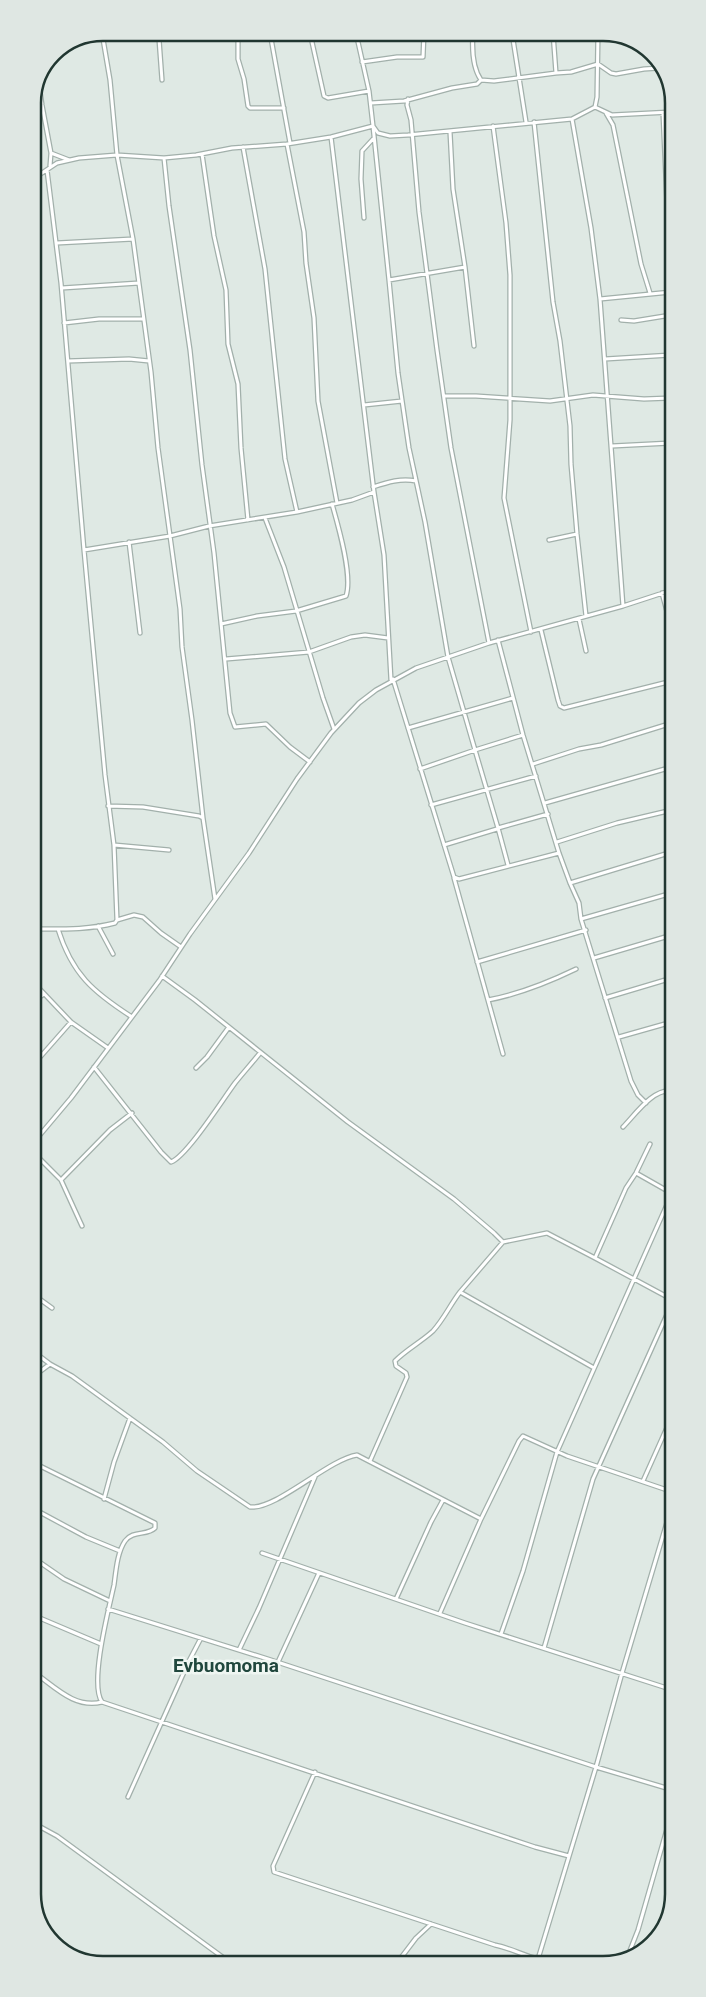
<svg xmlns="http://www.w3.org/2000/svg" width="706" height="1997" font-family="Roboto,sans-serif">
	<rect width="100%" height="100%" fill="#dfe9e4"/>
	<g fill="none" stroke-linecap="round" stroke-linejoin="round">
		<defs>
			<path id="street" d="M 102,33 L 110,80 L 117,155 L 164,158 L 196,155 L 232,148 L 287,144 L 331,137 L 373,126 L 389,280
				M 238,33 L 238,59 L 244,79 L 248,106 L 250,108 L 284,108
				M 270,33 L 290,143
				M 310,33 L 324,96 L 328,98 L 369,91
				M 356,33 L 369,91 L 373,126 L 378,133 L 390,136 L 408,135 L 572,119 L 595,107
				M 473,33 C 472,47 472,67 481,80 L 494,81 L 556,73
				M 512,33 L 526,122
				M 553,33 L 556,73 L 571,72 L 598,64 L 611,73 L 616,74 L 644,69 L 660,68
				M 598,33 L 597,97 L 595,107 L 612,115 L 671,112
				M 362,62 L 397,57 L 423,57 L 424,33
				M 162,80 L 159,39 L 185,33
				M 39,85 L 42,105 L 51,153 L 50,166
				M 408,99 L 407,105 L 411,120 L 419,212 L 437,350 L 451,448 L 489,643
				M 371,103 L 404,101 L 452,88 L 477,84 L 481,80
				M 606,113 L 613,125 L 641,264 L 650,293
				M 572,119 L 591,228 L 600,299 L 623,606
				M 534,122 L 553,302 L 560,341 L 570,426 L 571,464 L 577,534 L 586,616
				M 493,126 L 506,223 L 510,275 L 510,420 L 504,498 L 531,632
				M 450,132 L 453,189 L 465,267
				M 287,144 L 304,232 L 306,263 L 314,318 L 318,401 L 337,503
				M 243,147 L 265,269 L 285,459 L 297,512
				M 51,153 L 69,160
				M 202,154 L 214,236 L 226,290 L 228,344 L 238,384 L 241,448 L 248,520
				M 164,158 L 169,206 L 190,350 L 202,465 L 214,553 L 230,713 L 235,727 L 266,724 L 290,747 L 310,762
				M 47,170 L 61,283 L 84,550
				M 33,179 L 57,163 L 79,158 L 117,155 L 133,239 L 151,372 L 158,448 L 180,609 L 182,647 L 192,720 L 203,818
				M 364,218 L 361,179 L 362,151 L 373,139
				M 57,243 L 133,239
				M 62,288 L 139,283
				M 600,299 L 671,292 L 663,113
				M 621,320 L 634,321 L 671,315
				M 64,323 L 99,319 L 143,319
				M 474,346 L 465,267 L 389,280 L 398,373 L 409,448 L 425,522 L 448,657 L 475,750 L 523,735
				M 605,359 L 671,355
				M 68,361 L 129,359 L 149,361
				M 445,396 L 476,396 L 550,401 L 593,395 L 644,399 L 671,398
				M 364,405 L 402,401
				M 612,446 L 671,443
				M 373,487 C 388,482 401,478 416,481
				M 374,492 L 384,555 L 391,680
				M 265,518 L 284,567 L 323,698 L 334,729
				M 549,540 L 577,534
				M 129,542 L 140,633
				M 662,593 L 672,630
				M 579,619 L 586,651
				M 221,624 L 257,616 L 296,611 L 346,596 C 353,576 338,525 332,504
				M 541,630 L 558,700 L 560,706 L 564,708 L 672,681
				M 498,640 L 523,735 L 559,853 L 570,883 L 579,903 L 581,919 L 631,1081 L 638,1095 L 646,1103
				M 226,659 L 309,652 L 351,637 L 365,635 L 388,638
				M 393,679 L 454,877 L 459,879 L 559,853
				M 408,728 L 513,698
				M 533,764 L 579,749 L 601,745 L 672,723
				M 420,769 L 475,750 L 498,828
				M 545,803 L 672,767
				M 431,805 L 536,776
				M 108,806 L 143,807 L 199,816 L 203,818 L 215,899
				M 557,842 L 617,823 L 672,810
				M 114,845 L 169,850
				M 444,845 L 497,829
				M 508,865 L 498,828 L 548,814
				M 454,878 L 503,1054
				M 570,883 L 672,852
				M 581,919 L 672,893
				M 117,920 L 134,915 L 143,917 L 161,933 L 181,947
				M 98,926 L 113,954
				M 34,929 C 61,929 88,930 115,923 L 117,920 L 114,845 L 105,775 L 84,550 L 170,536 L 209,526 L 297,512 L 352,500 L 374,492 L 331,137
				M 58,929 C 72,974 93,992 132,1017
				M 594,958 L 672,935
				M 477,962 L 586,930
				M 162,976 L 195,1000 L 348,1122 L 454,1199 L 494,1233 L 503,1242 L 547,1233 L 595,1258
				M 34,983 L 71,1022 L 108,1048
				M 605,998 L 672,978
				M 488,1000 C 520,994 547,983 576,969
				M 34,1001 L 44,994
				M 619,1037 L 672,1022
				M 34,1064 L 71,1022
				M 94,1067 L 161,1152 L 171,1162 C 187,1156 223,1099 235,1083 C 243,1073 252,1063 260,1053
				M 196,1068 L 207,1057 L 229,1027
				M 623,1127 C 635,1115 653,1088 672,1091
				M 34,1142 L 71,1098 L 159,981 L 190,934 L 249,853 L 297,779 L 331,733 L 359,703 L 376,690 L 416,668 L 489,643 L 623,606 L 672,590
				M 650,1144 L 636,1173 L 626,1188 L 595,1258 L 673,1300
				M 34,1153 L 61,1180 L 82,1226
				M 636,1173 L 673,1194
				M 61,1180 L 110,1130 L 132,1113
				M 503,1242 L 460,1292 L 594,1368
				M 34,1295 L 52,1308
				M 34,1352 L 50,1364 L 72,1376 L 163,1442 L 197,1471 L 250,1507 C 276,1510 329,1459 357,1455 L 481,1519
				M 34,1376 L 50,1364
				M 370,1461 L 407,1377 L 406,1373 L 396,1366 L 395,1361 C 407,1349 421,1342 433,1331 C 444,1319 450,1305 460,1292
				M 34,1463 L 155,1523 L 155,1528 C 147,1536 133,1530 125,1541 C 117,1553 116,1571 114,1585 C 109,1608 89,1684 102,1702 L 535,1847 L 569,1856
				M 643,1481 L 673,1414
				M 104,1499 L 114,1462 L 130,1418
				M 34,1509 L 86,1537 L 120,1551
				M 262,1553 L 465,1623 L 673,1690
				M 35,1559 L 64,1579 L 110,1601
				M 396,1599 L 431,1522 L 443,1500
				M 108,1609 L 271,1660 L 596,1767 L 622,1673 L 673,1502
				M 440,1613 L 481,1519 L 519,1441 L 523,1436 L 567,1456 L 673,1492
				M 35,1616 L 101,1644
				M 501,1634 L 523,1571 L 557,1452 L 673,1191
				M 544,1648 L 593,1479 L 673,1301
				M 239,1650 L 259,1608 L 315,1477
				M 278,1662 L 319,1573
				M 35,1673 C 55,1687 75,1709 102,1702
				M 315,1772 L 273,1866 L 274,1872 L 495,1945 C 510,1948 523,1955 538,1959
				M 128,1797 L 189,1661 L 201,1638
				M 35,1824 L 57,1836 L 232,1964
				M 627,1958 L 638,1930 L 673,1808
				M 554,1962 L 538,1959 L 596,1767 L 673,1790
				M 397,1963 L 416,1938 L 431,1924"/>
		</defs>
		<use href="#street" stroke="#a2b0ab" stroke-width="5.5"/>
		<use href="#street" stroke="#fff" stroke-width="3"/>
	</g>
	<g text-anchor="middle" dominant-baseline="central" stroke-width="5" stroke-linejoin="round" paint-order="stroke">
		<g font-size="19" font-weight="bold" fill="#20473d" stroke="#eff6f2">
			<text x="226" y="1665">Evbuomoma</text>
		</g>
	</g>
	<path d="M0 0H706V1997H0ZM103 41H603A62 62 0 0 1 665 103V1894A62 62 0 0 1 603 1956H103A62 62 0 0 1 41 1894V103A62 62 0 0 1 103 41Z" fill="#dfe7e3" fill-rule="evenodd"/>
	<path fill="none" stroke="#213731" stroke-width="2.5" d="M103 41H603A62 62 0 0 1 665 103V1894A62 62 0 0 1 603 1956H103A62 62 0 0 1 41 1894V103A62 62 0 0 1 103 41Z"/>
</svg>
